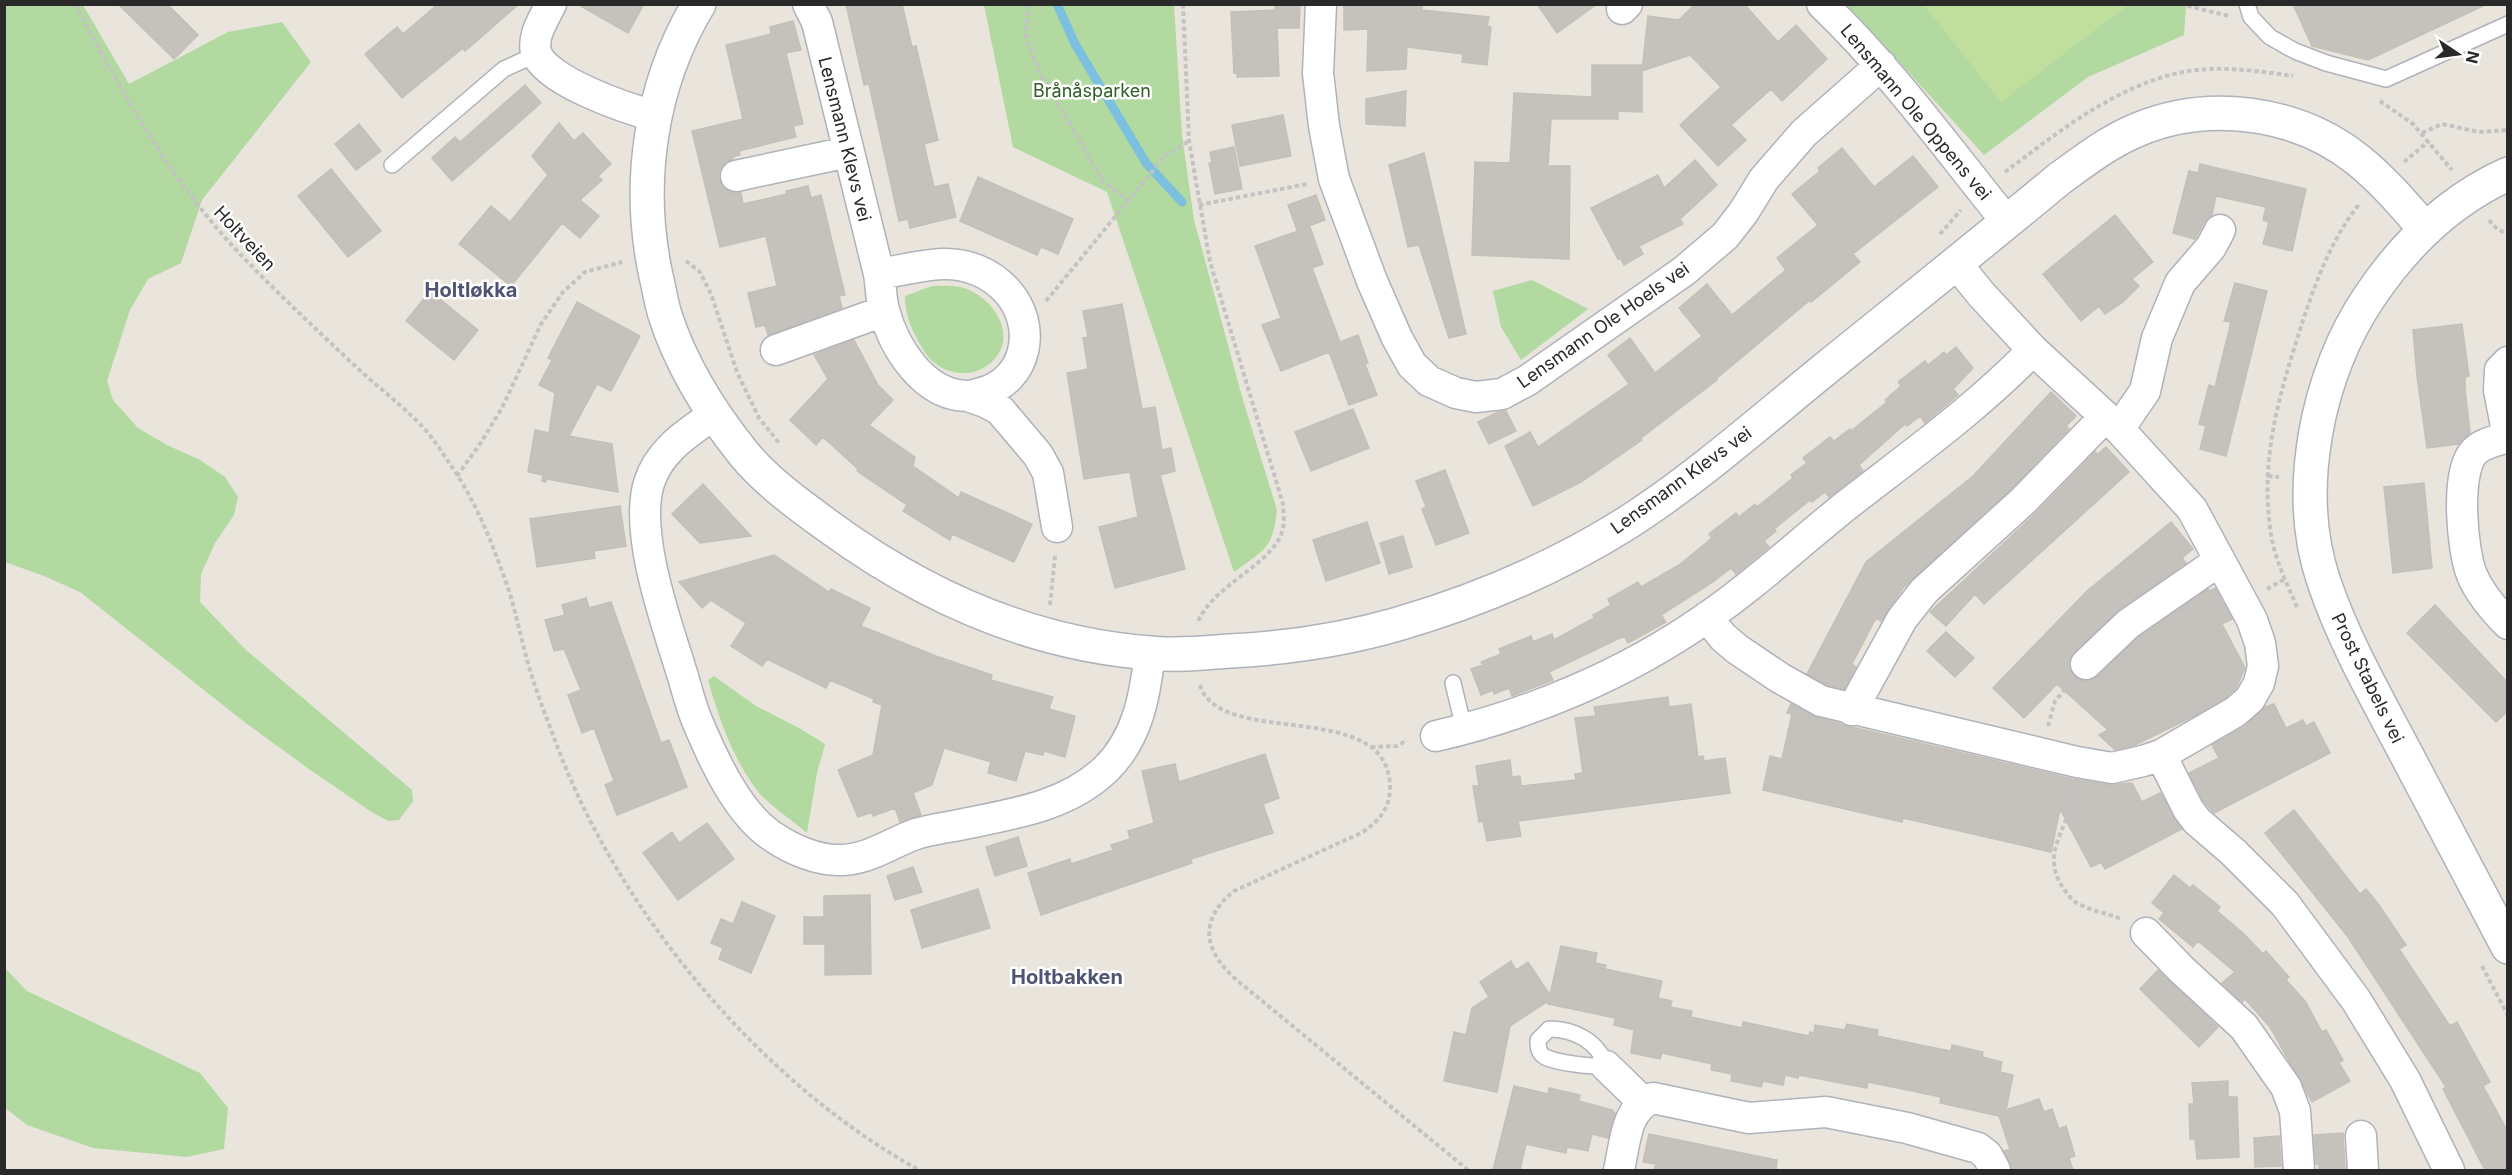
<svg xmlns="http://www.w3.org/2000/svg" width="2512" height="1175" font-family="Inter,sans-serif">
	<rect width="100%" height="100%" fill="#e9e5dd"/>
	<path fill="#b1d9a0" d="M 5,4 L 83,5 L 129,84 L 228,32 L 282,22 L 311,62 L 202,200 L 181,263 L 148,279 L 130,310 L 107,381 L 113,400 L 138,428 L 167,445 L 200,460 L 225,477 L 238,497 L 234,515 L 215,543 L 201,574 L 200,602 L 246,650 L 412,790 L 413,801 L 399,820 L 389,821 L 373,813 L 309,769 L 247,724 L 80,592 L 44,576 L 5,562 Z
		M 984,5 L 1174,5 L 1182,135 L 1194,220 L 1243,400 L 1277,510 C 1273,549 1264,550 1234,572 L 1107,192 L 1013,147 Z
		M 1840,5 L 2186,5 L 2184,35 L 2088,77 L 1984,155 L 1891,53 Z
		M 1532,280 L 1588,309 L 1521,360 L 1501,327 L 1493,291 Z
		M 932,286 C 943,286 954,285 964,288 C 990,296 1016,330 997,356 C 978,382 940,377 924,351 C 913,333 905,317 905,296 Z
		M 714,676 L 756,706 L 799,728 L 825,744 L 817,773 L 807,833 C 792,820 773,808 760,794 C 734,762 719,719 708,680 Z
		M 5,968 L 27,991 L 200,1073 L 228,1108 L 224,1149 L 187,1157 L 93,1148 L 27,1125 L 5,1108 Z"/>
	<path fill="#c0df9d" d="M 1924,5 L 2128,5 L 2001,102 Z"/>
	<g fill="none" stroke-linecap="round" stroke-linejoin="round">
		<path stroke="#7cc0df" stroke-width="9" d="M 1057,4 L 1075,44 L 1146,163 L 1182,202"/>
	</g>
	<path fill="#c5c1bc" stroke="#c4c0b7" stroke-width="1.5" d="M 118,4 L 167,4 L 198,35 L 174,59 Z
		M 438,4 L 519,4 L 465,51 L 463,48 L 402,98 L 365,54 L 397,27 L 403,34 Z
		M 577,4 L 644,4 L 628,33 Z
		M 846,4 L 902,4 L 912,47 L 916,46 L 938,140 L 924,144 L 934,187 L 948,184 L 956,217 L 910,228 L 908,219 L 899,221 L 869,84 L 864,85 Z
		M 1275,4 L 1300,4 L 1299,28 L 1277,28 L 1279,76 L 1237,77 L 1237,72 L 1234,73 L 1231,12 L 1275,10 Z
		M 1344,4 L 1422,4 L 1422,10 L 1489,17 L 1487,26 L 1491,27 L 1487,65 L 1462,62 L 1463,54 L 1407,47 L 1406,69 L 1367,71 L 1368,29 L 1344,30 Z
		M 1537,4 L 1597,4 L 1557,33 Z
		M 1695,4 L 1744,4 L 1778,42 L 1796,25 L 1827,59 L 1782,101 L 1771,89 L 1731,125 L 1746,140 L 1718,166 L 1680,125 L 1721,87 L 1690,55 L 1642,71 L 1648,16 L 1679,20 Z
		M 2293,4 L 2487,4 L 2368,60 L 2312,46 Z
		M 793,21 L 801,50 L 786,53 L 803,124 L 793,126 L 796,137 L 739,151 L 740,155 L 732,157 L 733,159 L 724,164 L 719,171 L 719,179 L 723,187 L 730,192 L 741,193 L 743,204 L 787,194 L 786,191 L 808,186 L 811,198 L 821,195 L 845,295 L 839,296 L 842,308 L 768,335 L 765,325 L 756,327 L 748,293 L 777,286 L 766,236 L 720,247 L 692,131 L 743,119 L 726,45 L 771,34 L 770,27 Z
		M 1592,65 L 1642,65 L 1642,112 L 1618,111 L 1618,119 L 1551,119 L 1548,166 L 1570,166 L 1569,259 L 1472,255 L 1475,162 L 1510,163 L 1512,133 L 1514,132 L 1512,132 L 1514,93 L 1592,97 Z
		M 525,85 L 541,103 L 452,181 L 432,158 L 455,137 L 460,142 Z
		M 1406,91 L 1405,126 L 1366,124 L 1366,99 Z
		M 1283,115 L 1291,156 L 1240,166 L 1232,125 Z
		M 559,123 L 574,141 L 583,133 L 611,164 L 598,176 L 602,180 L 580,200 L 599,216 L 580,238 L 562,223 L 511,286 L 459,244 L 491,206 L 510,222 L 548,175 L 532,156 Z
		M 359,124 L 381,151 L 356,170 L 335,144 Z
		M 1234,147 L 1242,189 L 1215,194 L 1209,163 L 1212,163 L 1210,152 Z
		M 1842,148 L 1874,187 L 1913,156 L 1938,187 L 1853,254 L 1860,262 L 1811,302 L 1810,300 L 1716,379 L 1717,380 L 1641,438 L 1642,440 L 1581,482 L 1533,506 L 1505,446 L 1530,432 L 1538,447 L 1629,384 L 1608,355 L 1630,338 L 1655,373 L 1702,336 L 1679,308 L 1707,284 L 1732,315 L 1786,270 L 1777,258 L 1818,225 L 1792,194 L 1820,171 L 1818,168 Z
		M 1424,153 L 1466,334 L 1449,338 L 1419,245 L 1408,247 L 1389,165 Z
		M 1695,160 L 1717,185 L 1680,219 L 1683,224 L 1639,246 L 1643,254 L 1624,265 L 1620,258 L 1618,259 L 1591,208 L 1658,175 L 1664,188 Z
		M 2200,164 L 2306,189 L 2292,251 L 2263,244 L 2269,222 L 2263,220 L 2266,207 L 2216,196 L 2212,215 L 2205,221 L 2195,239 L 2173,233 L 2189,171 L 2198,173 Z
		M 331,169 L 381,231 L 348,257 L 298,196 Z
		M 978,177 L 1073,219 L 1058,254 L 1041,247 L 1037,255 L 960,221 Z
		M 1316,195 L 1325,220 L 1297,230 L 1288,205 Z
		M 2115,215 L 2153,262 L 2132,279 L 2139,286 L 2123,302 L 2105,314 L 2099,306 L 2081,321 L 2043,274 Z
		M 1310,227 L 1323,264 L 1312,268 L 1340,342 L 1358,335 L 1368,363 L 1365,364 L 1377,395 L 1349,405 L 1329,352 L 1281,371 L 1262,325 L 1281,318 L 1255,246 Z
		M 2235,283 L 2267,291 L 2226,456 L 2200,449 L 2206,426 L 2199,424 L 2209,385 L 2215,387 L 2231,322 L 2224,321 Z
		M 430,291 L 478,330 L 454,360 L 406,321 Z
		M 577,302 L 640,336 L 611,391 L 597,384 L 569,436 L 612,444 L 618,492 L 547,479 L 545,482 L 542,481 L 543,475 L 528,472 L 535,430 L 549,433 L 555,393 L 539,385 L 552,360 L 548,358 Z
		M 1122,304 L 1142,409 L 1155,407 L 1162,450 L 1171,448 L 1175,471 L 1160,475 L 1185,569 L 1115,588 L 1099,527 L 1138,517 L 1130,472 L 1084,479 L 1067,373 L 1088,369 L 1083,338 L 1088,337 L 1083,311 Z
		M 2462,324 L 2469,376 L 2465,377 L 2465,389 L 2470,433 L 2459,444 L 2427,448 L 2417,376 L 2413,330 Z
		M 854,340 L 878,385 L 893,400 L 869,425 L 915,457 L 913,466 L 959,498 L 961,492 L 1032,524 L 1014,562 L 952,534 L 950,540 L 903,511 L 907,505 L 857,471 L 858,469 L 823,437 L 816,445 L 790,420 L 828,379 L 814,355 Z
		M 1956,347 L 1973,368 L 1953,389 L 1958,395 L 1925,423 L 1920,416 L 1907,426 L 1905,424 L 1859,465 L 1863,471 L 1829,497 L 1825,492 L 1812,502 L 1810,500 L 1774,529 L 1776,531 L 1764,541 L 1769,547 L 1736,574 L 1731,568 L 1713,582 L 1661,615 L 1666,622 L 1628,643 L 1624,636 L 1549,672 L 1553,680 L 1512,696 L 1509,688 L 1494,694 L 1493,690 L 1481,695 L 1471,669 L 1483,665 L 1481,662 L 1501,654 L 1499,649 L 1531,636 L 1533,642 L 1552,634 L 1554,640 L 1594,618 L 1593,615 L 1611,605 L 1608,599 L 1638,582 L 1641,587 L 1679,565 L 1712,538 L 1709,534 L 1736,513 L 1739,517 L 1755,504 L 1757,507 L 1793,478 L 1791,475 L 1807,463 L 1803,458 L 1830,437 L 1834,441 L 1850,429 L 1851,431 L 1887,402 L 1885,400 L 1901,386 L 1898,382 L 1912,371 L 1925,361 L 1928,365 L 1944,352 L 1946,355 Z
		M 2051,392 L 2076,416 L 2066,426 L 2069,429 L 2011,489 L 1903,588 L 1881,621 L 1876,618 L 1852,664 L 1856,667 L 1844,689 L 1827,685 L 1807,674 L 1866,562 L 1973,476 Z
		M 1353,409 L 1369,448 L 1311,471 L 1295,432 Z
		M 1506,411 L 1516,431 L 1489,444 L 1478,422 L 1498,412 Z
		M 2106,447 L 2129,472 L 1984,604 L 1975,594 L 1946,626 L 1930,612 L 2035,514 L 2095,452 L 2098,454 Z
		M 1445,470 L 1469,533 L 1436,545 L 1422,509 L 1426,507 L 1416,481 Z
		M 2424,483 L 2432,568 L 2393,573 L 2384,487 Z
		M 703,484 L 751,536 L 700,543 L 672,514 Z
		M 620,506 L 626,546 L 594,551 L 595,558 L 537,567 L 530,519 Z
		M 1367,522 L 1380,563 L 1326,581 L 1313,540 Z
		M 2171,522 L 2193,549 L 2182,558 L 2186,563 L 2116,612 L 2074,652 L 2069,660 L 2069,669 L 2074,676 L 2081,680 L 2089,681 L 2097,677 L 2139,637 L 2208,589 L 2210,591 L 2215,588 L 2232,619 L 2222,624 L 2245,668 L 2236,688 L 2225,698 L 2196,715 L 2135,745 L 2115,750 L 2099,735 L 2108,730 L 2057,684 L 2024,718 L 1993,688 L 2087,591 Z
		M 1403,536 L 1412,567 L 1389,574 L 1380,543 Z
		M 774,555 L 829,592 L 831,589 L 870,608 L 861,626 L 936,656 L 992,675 L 991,680 L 1053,697 L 1049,709 L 1075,716 L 1065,757 L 1044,751 L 1043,755 L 1025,751 L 1016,781 L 988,773 L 991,762 L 944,748 L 932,785 L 913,793 L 921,815 L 900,822 L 895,808 L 873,816 L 872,812 L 858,817 L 838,770 L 873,755 L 882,705 L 873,702 L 874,699 L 830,680 L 826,688 L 767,659 L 762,666 L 731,646 L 746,623 L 711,600 L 702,608 L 679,582 Z
		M 586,598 L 589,608 L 611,602 L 661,743 L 669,740 L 687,787 L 617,815 L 605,785 L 614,781 L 594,728 L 582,733 L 568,695 L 581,690 L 564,649 L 554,651 L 545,620 L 565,615 L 562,605 Z
		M 2435,605 L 2508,683 L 2508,711 L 2496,722 L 2407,633 Z
		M 1946,632 L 1974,658 L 1955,677 L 1927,651 Z
		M 1668,697 L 1669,707 L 1691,704 L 1698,757 L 1703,756 L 1704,761 L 1725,758 L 1730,793 L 1518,821 L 1521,836 L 1487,841 L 1483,821 L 1479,822 L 1473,786 L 1479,786 L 1476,766 L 1510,760 L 1512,777 L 1520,776 L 1521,786 L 1576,780 L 1575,774 L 1583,773 L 1575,718 L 1596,716 L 1594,707 Z
		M 1791,704 L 1813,716 L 1844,725 L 2073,779 L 2110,785 L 2132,783 L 2142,802 L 2160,793 L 2182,829 L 2105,869 L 2101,862 L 2091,867 L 2060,809 L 2051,852 L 1903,818 L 1902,822 L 1763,790 L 1770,756 L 1782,759 L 1792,714 L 1787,713 Z
		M 2274,704 L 2286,728 L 2303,720 L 2306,726 L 2314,722 L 2330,753 L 2214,813 L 2203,800 L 2189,773 L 2219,758 L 2212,745 L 2244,727 L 2265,707 Z
		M 1265,754 L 1279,798 L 1263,804 L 1273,833 L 1191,859 L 1192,863 L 1041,915 L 1028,873 L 1070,859 L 1071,864 L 1113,850 L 1111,845 L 1130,839 L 1128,831 L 1154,823 L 1142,771 L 1175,764 L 1179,782 Z
		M 2294,810 L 2360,894 L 2366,889 L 2379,905 L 2406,945 L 2399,949 L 2450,1026 L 2457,1022 L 2490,1082 L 2483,1086 L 2508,1132 L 2508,1170 L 2485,1170 L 2443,1089 L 2446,1087 L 2348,937 L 2265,833 Z
		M 707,823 L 734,859 L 678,900 L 643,853 L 672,832 L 679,843 Z
		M 1018,837 L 1027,866 L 995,876 L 986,847 Z
		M 913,867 L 922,892 L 895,900 L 887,876 Z
		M 2174,875 L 2190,888 L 2193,885 L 2220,907 L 2217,911 L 2243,933 L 2263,954 L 2266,951 L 2289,977 L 2286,980 L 2305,1001 L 2322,1032 L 2326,1030 L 2343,1060 L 2339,1063 L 2350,1081 L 2312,1102 L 2270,1027 L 2245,999 L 2242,1002 L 2222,983 L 2235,972 L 2198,941 L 2193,947 L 2159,919 L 2164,913 L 2152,903 Z
		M 978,889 L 990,928 L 922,948 L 911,910 Z
		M 870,895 L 871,974 L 825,975 L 825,944 L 804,944 L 804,917 L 824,917 L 824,896 Z
		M 742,902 L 775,916 L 751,973 L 719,959 L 723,948 L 711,943 L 721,919 L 733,924 Z
		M 1561,946 L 1597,953 L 1595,963 L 1606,965 L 1605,969 L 1662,981 L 1658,998 L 1672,1001 L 1670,1007 L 1692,1011 L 1691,1017 L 1742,1028 L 1743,1022 L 1809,1036 L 1810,1032 L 1814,1033 L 1815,1025 L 1845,1030 L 1847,1024 L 1878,1030 L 1877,1036 L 1930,1047 L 1951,1051 L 1952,1045 L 1983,1052 L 1982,1057 L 2002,1062 L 2000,1072 L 2013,1075 L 2006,1110 L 2039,1099 L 2044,1112 L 2052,1109 L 2059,1129 L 2066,1126 L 2075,1156 L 2069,1158 L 2073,1170 L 2012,1170 L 2004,1151 L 2010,1149 L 1999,1116 L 1940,1103 L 1941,1097 L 1868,1082 L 1867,1088 L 1799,1075 L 1798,1078 L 1785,1075 L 1783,1085 L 1763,1081 L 1761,1087 L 1731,1081 L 1732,1074 L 1711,1070 L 1712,1064 L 1662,1053 L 1660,1059 L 1631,1053 L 1634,1030 L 1614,1025 L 1615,1018 L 1548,1004 L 1548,1001 L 1510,1026 L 1497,1092 L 1444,1081 L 1454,1032 L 1466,1035 L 1472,1008 L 1489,997 L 1480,982 L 1511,961 L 1516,970 L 1528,962 L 1550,995 Z
		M 2158,970 L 2218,1027 L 2199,1047 L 2140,989 Z
		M 2228,1081 L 2228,1097 L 2237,1097 L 2239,1157 L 2197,1159 L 2195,1139 L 2190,1139 L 2189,1104 L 2194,1104 L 2192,1083 Z
		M 1514,1086 L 1548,1094 L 1549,1088 L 1580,1095 L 1579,1101 L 1612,1110 L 1615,1113 L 1608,1138 L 1592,1134 L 1588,1151 L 1567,1147 L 1566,1153 L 1526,1144 L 1520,1170 L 1493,1170 Z
		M 2343,1133 L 2345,1170 L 2319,1170 L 2319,1164 L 2316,1164 L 2314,1135 Z
		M 1649,1134 L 1777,1160 L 1776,1170 L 1654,1170 L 1656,1164 L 1643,1162 Z
		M 2279,1136 L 2281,1166 L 2255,1167 L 2254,1138 Z"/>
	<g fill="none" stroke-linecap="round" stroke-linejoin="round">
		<defs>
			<path id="lane" d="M 2247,4 L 2251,17 L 2270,37 L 2295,51 L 2326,63 L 2386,79 L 2508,24
				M 392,165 L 504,69 L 537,54
				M 1453,683 L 1464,729
				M 1549,1029 C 1574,1029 1598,1041 1606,1066 C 1592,1067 1557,1063 1545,1057 C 1538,1053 1538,1046 1538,1040 Z"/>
			<path id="street" d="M 551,4 C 544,19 532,35 536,52 C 544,81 628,109 655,116
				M 808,4 L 817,22 L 879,274 C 881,286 881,299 884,310 C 894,348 924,396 968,396 C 972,396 977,394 981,393 C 1028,381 1038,325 1007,291 C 991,273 967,263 942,264 C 921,265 899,271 879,274
				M 1321,4 L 1318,73 L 1324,126 L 1334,179 L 1372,281 L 1397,338 L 1412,365 L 1429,381 L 1456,393 L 1476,397 L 1502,394 L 1528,380 L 1684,271 L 1725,236 L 1743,213 L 1764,179 L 1804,133 L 1881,65
				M 1822,4 C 1891,70 1947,148 2007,222
				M 1622,9 L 1627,4
				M 736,176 L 848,152
				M 776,350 L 884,311
				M 2508,362 L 2500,370 L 2499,390 L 2508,437
				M 968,396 L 985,402 L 1000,410 L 1038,455 L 1048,473 L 1057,527
				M 715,414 C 689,432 659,450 649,483 C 634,532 665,619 680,667 C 686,685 690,705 698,723 C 714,761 739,816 775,838 C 793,850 817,860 838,860 C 867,861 890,843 916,834 C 928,830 942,828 954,826 C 1006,815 1066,808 1106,769 C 1138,738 1145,695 1150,653
				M 2119,429 L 2145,391 L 2157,338 L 2180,283 L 2211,247 L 2220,230
				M 2508,437 C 2496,441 2482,443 2474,452 C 2455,472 2462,551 2472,575 C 2480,594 2493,609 2508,624
				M 1707,617 L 1723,637 L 1737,649 L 1780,678 L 1821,701 L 2077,762 L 2112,768 L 2143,761 L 2161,755 L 2235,712 L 2250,699 L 2259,683 L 2263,666 L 2260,643 L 2252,620 L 2192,509 L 2119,429 L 2033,350 L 1981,294 L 1956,263
				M 2086,664 L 2128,624 L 2219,561
				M 1852,710 L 1902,619 L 1924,591 L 2023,501 L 2105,417
				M 1436,736 C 1531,714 1626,674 1706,618 C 1756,584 1800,542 1848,504 C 1911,455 1977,408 2033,350
				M 2161,755 L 2188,809 L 2197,821 L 2233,852 L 2285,904 L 2356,1000 L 2405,1080 L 2449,1170
				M 2146,933 L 2182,970 L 2244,1027 L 2286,1087 L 2295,1111 L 2299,1170
				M 1606,1066 L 1643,1102
				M 2361,1136 L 2363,1170
				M 1619,1170 C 1625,1145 1625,1108 1653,1098 L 1749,1118 L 1826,1112 L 1907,1128 L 1978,1148 L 1987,1155 L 1995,1170"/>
			<path id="secondary" d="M 699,4 C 650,85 636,184 656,276 C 659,288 661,302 665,315 C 681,365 711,413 744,454 C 766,481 799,505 828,526 C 922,595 1031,644 1150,653 C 1176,656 1204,653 1230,651 C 1287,648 1343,640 1398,624 C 1477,601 1557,567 1627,523 C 1697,478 1761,421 1825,369 C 1903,306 1982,243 2059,179 C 2084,161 2108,142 2137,130 C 2208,100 2297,111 2358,160 C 2383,180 2404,205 2425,229
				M 2508,174 C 2450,200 2405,244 2370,296 C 2317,373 2293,492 2324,582 C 2344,641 2375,695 2404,750 C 2438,815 2473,881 2508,947"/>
		</defs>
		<use href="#lane" stroke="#b0b2bb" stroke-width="18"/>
		<use href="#street" stroke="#b0b2bb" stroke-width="33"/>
		<use href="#secondary" stroke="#b0b2bb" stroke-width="36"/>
		<path stroke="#c3c3c3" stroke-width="4" stroke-dasharray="4.5 3" stroke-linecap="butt" d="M 75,4 C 123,94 171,182 242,256 C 277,293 315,328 353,364 C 374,384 398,402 419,423 C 433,437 443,454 454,470 C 478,506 495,550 509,591 C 517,617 522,644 530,670 C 536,691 544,711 552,732 C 613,906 758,1081 919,1170
			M 1028,4 L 1026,37 L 1039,71 L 1103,181 L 1128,201
			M 1183,4 L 1189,141 L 1210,262 L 1283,504 C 1283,511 1285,521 1283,528 C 1276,564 1212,584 1197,624
			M 2180,4 L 2229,16
			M 2380,101 L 2413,124 L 2452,170
			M 2422,133 L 2442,124 L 2479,132 L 2508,130
			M 2404,162 L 2429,141
			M 2005,172 C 2058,132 2117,85 2183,72 C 2218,65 2258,71 2293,76
			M 1199,205 L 1307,184
			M 2489,220 L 2497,229 L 2508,234
			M 1940,234 L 1961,210
			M 686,261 L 700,272 L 711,294 L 737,372 L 759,418 L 780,444
			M 1046,301 L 1164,157 L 1189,141
			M 457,476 L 480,444 L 502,408 L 541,324 L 563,292 L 585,272 L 622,262
			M 2268,476 L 2279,477
			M 2267,589 L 2285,579
			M 1050,605 L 1055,556
			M 2297,607 C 2287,584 2275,560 2271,534 C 2260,462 2277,403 2298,336 C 2313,289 2329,242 2360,203
			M 1200,685 C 1220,750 1389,696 1390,787 C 1390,808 1379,821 1363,832 L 1234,891 C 1196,922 1205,953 1239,982 L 1468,1170
			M 2048,726 L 2055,701 L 2068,686
			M 1371,747 L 1397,746 L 1407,740
			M 2074,790 C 2072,825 2039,851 2062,886 C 2066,892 2071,900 2077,903 C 2091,911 2107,913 2121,919
			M 2482,966 L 2508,1016"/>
		<use href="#lane" stroke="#fff" stroke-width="15"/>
		<use href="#street" stroke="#fff" stroke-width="30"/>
		<use href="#secondary" stroke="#fff" stroke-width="33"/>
	</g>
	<g text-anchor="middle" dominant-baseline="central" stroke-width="5" stroke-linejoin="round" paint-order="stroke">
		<g font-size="18" fill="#2c5d23" stroke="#fff">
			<text x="1092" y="90">Brånåsparken</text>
		</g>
		<g font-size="18" fill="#292929" stroke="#fff">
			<text transform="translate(1916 112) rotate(50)">Lensmann Ole Oppens vei</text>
			<text transform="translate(845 139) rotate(76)">Lensmann Klevs vei</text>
			<text transform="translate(245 238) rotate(47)">Holtveien</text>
			<text transform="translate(1603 325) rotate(-35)">Lensmann Ole Hoels vei</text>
			<text transform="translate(1681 480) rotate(-36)">Lensmann Klevs vei</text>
			<text transform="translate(2368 678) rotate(64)">Prost Stabels vei</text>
		</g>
		<g font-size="20" font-weight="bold" fill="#4f5474" stroke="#fff">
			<text x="471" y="290">Holtløkka</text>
			<text x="1067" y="977">Holtbakken</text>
		</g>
	</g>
	<rect width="2512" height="1175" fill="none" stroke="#292929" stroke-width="12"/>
	<g transform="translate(2458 54) rotate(103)" stroke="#ffffff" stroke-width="4.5" paint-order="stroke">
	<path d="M0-4.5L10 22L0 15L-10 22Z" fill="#292929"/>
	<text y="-9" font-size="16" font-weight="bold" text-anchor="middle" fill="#292929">N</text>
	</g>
</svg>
